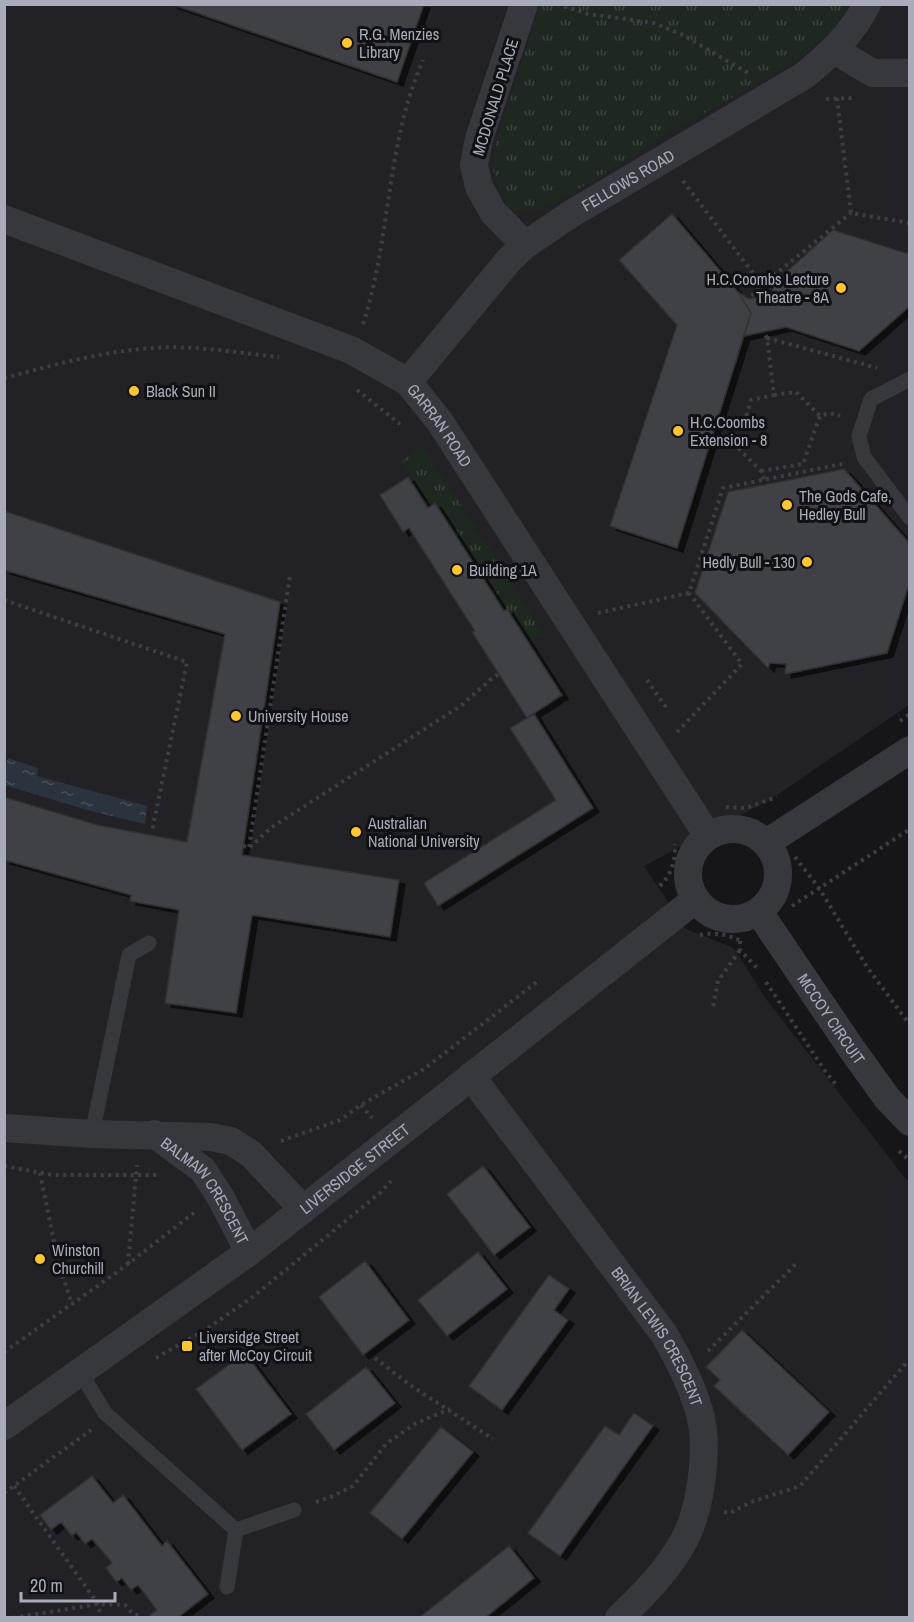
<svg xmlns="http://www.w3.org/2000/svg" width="914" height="1622" font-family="'Archivo Narrow',sans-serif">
	<defs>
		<pattern id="grass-tufts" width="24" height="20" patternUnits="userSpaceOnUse" patternTransform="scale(1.5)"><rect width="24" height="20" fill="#1e2720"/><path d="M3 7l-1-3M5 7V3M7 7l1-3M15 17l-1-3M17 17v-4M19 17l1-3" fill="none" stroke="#3c443e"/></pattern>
		<pattern id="water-ripples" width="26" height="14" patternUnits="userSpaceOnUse" patternTransform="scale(1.5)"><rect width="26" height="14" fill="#2b343e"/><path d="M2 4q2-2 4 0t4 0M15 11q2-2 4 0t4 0" fill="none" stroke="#474f58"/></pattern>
		<filter id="shadow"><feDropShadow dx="6" dy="4" stdDeviation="0" flood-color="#0009"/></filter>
	</defs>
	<rect width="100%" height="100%" fill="#161619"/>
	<path fill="#222226" d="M 5,5 L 909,5 L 909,705 L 771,799 L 644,866 L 686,929 L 734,948 L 766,999 L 905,1178 L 909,1181 L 909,1617 L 5,1618 Z"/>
	<path fill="url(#grass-tufts)" d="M 540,5 L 540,4 L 849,5 L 835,26 L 801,58 L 673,131 L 564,198 L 538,211 L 524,214 L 515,212 L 509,207 L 498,187 L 492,166 L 497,141 Z
		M 423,447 L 546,635 L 529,642 L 507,609 L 504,611 L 428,508 L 400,462 Z"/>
	<path fill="url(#water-ripples)" d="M 8,758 L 38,768 L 37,776 L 147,806 L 145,824 L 87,810 L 5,785 L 5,766 Z"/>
	<path fill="#404046" stroke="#303035" stroke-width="1.5" filter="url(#shadow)" d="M 171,4 L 424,4 L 397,82 Z
		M 672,214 L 738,292 L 751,313 L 677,548 L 610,526 L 677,325 L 619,260 Z
		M 833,230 L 905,253 L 910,252 L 910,306 L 859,351 L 786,327 L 744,336 L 751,313 L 738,292 L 749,299 L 773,295 L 773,284 Z
		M 844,469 L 910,544 L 910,581 L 887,653 L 785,674 L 786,664 L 770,663 L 768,668 L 695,593 L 728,492 Z
		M 408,477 L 428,508 L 435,503 L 504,611 L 507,609 L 562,695 L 527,718 L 472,632 L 475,631 L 409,528 L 403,532 L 380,495 Z
		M 4,511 L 280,602 L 242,855 L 399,880 L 390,937 L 252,915 L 236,1013 L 165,1003 L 179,910 L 130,901 L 131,895 L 4,860 L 4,797 L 97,825 L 187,842 L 225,634 L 4,570 Z
		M 534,714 L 593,808 L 438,906 L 424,883 L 556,800 L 510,728 Z
		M 483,1166 L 530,1227 L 494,1255 L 447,1194 Z
		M 478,1252 L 507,1289 L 447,1336 L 418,1300 Z
		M 365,1261 L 409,1320 L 363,1355 L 319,1297 Z
		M 549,1275 L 569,1289 L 554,1310 L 568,1320 L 502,1410 L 469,1386 Z
		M 742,1330 L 829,1412 L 788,1455 L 714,1386 L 720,1380 L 706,1367 Z
		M 245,1353 L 291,1414 L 242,1450 L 196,1389 Z
		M 366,1367 L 395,1403 L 334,1450 L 306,1414 Z
		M 634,1413 L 653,1426 L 560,1556 L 528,1533 L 605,1426 L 619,1435 Z
		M 441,1427 L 473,1452 L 402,1539 L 370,1513 Z
		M 92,1476 L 113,1503 L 123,1495 L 162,1546 L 167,1541 L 208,1594 L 177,1618 L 152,1618 L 150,1615 L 157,1610 L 138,1585 L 131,1590 L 122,1578 L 116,1582 L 106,1568 L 112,1563 L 92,1539 L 85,1544 L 76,1532 L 72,1536 L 61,1522 L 51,1530 L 40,1515 Z
		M 509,1546 L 534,1578 L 485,1618 L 420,1617 Z"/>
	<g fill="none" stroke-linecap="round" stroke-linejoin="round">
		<path stroke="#3d3e45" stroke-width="4" stroke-dasharray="3 4.5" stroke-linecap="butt" d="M 557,4 L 588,14 L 654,23 L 683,35 L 748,73
			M 837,98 L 851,213 L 910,223
			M 826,99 L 854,98
			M 683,181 L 762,285 L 749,299
			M 762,285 L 851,213
			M 363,324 C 391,238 386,144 423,60
			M 767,338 L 877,368
			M 4,378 C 54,365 103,351 154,348 C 196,345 238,353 279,357
			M 357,390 L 400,424
			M 774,395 L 796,392 L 820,416 L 830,413 L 840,416
			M 761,471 L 803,464 L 820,416
			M 764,479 L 761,471 L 737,447 L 751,400 L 774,395 L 767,338 L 764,332
			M 4,600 L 187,662 L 152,831
			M 598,613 L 689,593 L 723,488 L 842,464
			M 647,680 L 665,706 L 664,712
			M 900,721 L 910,714
			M 677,732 L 742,664 L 689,593
			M 726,807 L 746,808 L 777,797
			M 243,846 L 249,848 L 272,827 L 462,705 L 491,679 L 499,674
			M 249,847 L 290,575
			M 795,857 L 819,888 L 867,967 L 910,1025
			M 660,886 C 671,875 676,860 675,844
			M 792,906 L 910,829
			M 700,935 C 714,932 726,934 739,940
			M 740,941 L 740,950 L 757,968
			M 766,982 L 825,1071 L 838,1087
			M 713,1006 L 718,981 L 740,950
			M 361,1105 L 372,1118
			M 281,1141 L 340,1120 L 361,1105 L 424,1069 L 538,981
			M 899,1151 L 910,1161
			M 4,1166 L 53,1175 L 156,1175
			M 40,1173 L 58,1262 L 72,1304
			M 128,1264 L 137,1165
			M 708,1351 L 797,1263
			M 4,1352 L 120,1270 L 195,1212
			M 156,1358 L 205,1330 L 250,1299 L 381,1192 L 391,1181
			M 375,1358 L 410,1385 L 493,1439
			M 14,1486 L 98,1604 L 101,1618
			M 4,1493 L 91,1430
			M 316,1502 L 333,1496 L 353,1486 L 386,1444 L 416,1423 L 450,1409
			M 724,1512 L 730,1513 L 751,1502 L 800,1486 L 907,1362 L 910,1362
			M 13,1618 L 98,1604 L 125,1605 L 133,1614 L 141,1616"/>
		<path stroke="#37373e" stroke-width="15" d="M 910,379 L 871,399 L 859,436 L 864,457 L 910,518
			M 92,1134 L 129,955 L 149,943
			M 80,1372 L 105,1413 L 236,1530 L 227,1587
			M 236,1530 L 294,1510"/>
		<g stroke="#37373e" stroke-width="28">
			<path d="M 524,4 L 479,139 L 474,165 L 479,187 L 493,212 L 525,245"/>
			<path d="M 834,50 L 873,73 L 910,73"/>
			<path id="s1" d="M 4,219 L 351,350 L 408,382 L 440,422 L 708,836"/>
			<path id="s2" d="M 408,382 L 509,260 L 525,245 L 571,214 L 805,75 C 829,55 853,33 867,4"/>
			<circle cx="733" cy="874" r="45"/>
			<path d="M 766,843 L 910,750"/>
			<path id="s3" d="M 759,912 L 851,1048 L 887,1098 L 910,1122"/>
			<path id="s4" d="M 471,1076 L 664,1334 C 679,1360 692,1385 700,1414 C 709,1449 701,1512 682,1544 C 666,1572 643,1596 619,1618"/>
			<path d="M 4,1128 L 92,1134 L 210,1137 L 231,1141 L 251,1154 L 303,1209"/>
			<path id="s5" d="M 154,1134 L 203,1170 L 221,1198 L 249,1252"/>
			<path id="s6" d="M 4,1426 L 249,1252 L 696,899"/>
		</g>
	</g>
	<g fill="#ffc628" stroke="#111114" stroke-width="2">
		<circle cx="347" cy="43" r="6"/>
		<circle cx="841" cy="288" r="6"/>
		<circle cx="134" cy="391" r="6"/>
		<circle cx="678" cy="431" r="6"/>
		<circle cx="787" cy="505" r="6"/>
		<circle cx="807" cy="562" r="6"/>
		<circle cx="457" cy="570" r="6"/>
		<circle cx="236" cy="716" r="6"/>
		<circle cx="356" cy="832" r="6"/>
		<circle cx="40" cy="1259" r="6"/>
		<rect x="181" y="1340" width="12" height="12" rx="3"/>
	</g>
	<g text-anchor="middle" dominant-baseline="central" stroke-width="6" stroke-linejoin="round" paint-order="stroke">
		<g font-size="16" fill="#a7abba" stroke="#111114" text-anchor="start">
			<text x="359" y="34">R.G. Menzies<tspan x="359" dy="18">Library</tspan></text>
			<text x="829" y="279" text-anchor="end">H.C.Coombs Lecture<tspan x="829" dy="18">Theatre - 8A</tspan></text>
			<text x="146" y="391">Black Sun II</text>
			<text x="690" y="422">H.C.Coombs<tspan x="690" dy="18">Extension - 8</tspan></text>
			<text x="799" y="496">The Gods Cafe,<tspan x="799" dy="18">Hedley Bull</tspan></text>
			<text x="795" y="562" text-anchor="end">Hedly Bull - 130</text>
			<text x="469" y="570">Building 1A</text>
			<text x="248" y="716">University House</text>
			<text x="368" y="823">Australian<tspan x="368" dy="18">National University</tspan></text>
			<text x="52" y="1250">Winston<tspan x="52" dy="18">Churchill</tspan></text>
			<text x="199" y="1337">Liversidge Street<tspan x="199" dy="18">after McCoy Circuit</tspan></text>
		</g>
		<g font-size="16" fill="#a7abba" stroke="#111114">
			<text transform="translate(495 97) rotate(-73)">MCDONALD PLACE</text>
			<text stroke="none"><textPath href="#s2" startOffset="302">FELLOWS ROAD</textPath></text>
			<text stroke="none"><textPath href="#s1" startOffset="490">GARRAN ROAD</textPath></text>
			<text stroke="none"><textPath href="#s3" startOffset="129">MCCOY CIRCUIT</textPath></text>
			<text stroke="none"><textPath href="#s6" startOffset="435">LIVERSIDGE STREET</textPath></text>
			<text stroke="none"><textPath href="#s5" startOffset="78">BALMAIN CRESCENT</textPath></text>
			<text stroke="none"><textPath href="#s4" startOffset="321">BRIAN LEWIS CRESCENT</textPath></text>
		</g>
	</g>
	<rect width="914" height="1622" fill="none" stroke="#a7abba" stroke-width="12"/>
	<path d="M21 1592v9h94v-9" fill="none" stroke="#a7abba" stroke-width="3"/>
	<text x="30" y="1592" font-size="18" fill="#a7abba" stroke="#111114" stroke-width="4.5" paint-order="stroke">20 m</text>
</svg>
